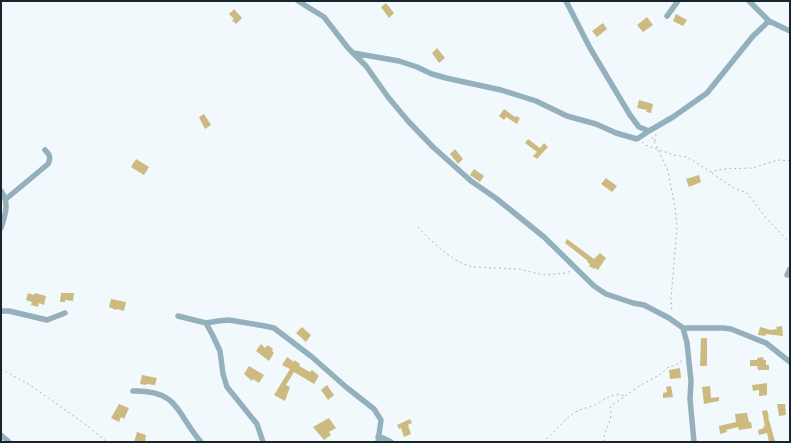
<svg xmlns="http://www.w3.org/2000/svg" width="791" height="443" font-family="'Open Sans',sans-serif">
	<rect width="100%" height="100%" fill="#f2f9fc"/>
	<path fill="#ccba80" d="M 386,3 L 394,13 L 389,18 L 381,7 Z
		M 234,9 L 242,18 L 236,24 L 232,20 L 234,19 L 229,14 Z
		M 676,14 L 687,20 L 683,26 L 673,21 Z
		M 647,17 L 653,25 L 643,32 L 637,25 Z
		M 603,23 L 607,29 L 597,37 L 592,31 Z
		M 437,48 L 445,58 L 439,63 L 432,53 Z
		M 639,100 L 653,104 L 651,113 L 646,112 L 647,110 L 637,108 Z
		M 504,109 L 515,117 L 516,116 L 520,118 L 517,124 L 506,117 L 504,120 L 499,116 Z
		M 204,114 L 211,125 L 205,129 L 199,117 Z
		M 528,139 L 540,148 L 544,143 L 548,147 L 537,159 L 533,156 L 537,152 L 525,143 Z
		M 455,149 L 463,159 L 458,164 L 450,154 Z
		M 136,159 L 149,167 L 144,175 L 131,167 Z
		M 474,169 L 484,176 L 480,182 L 470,175 Z
		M 699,175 L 701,182 L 689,187 L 686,179 Z
		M 606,178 L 617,186 L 612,192 L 601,184 Z
		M 567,239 L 594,259 L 600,253 L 606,258 L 598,270 L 595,268 L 594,269 L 589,266 L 590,264 L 587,262 L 588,261 L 565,243 Z
		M 28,293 L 34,295 L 35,293 L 46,296 L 44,305 L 39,303 L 38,307 L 31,305 L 32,302 L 26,300 Z
		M 61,293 L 74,293 L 73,301 L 65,300 L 65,302 L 60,302 Z
		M 111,299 L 126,302 L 124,311 L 117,309 L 116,310 L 109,307 Z
		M 782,326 L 783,336 L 766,334 L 765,336 L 758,335 L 760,327 L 771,330 L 777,329 L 776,327 Z
		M 302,327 L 311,335 L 306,342 L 296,333 Z
		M 701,338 L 707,338 L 707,366 L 700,366 Z
		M 261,344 L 265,348 L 268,345 L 273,349 L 272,351 L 274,353 L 269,361 L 256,351 Z
		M 287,357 L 294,362 L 294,360 L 300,364 L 299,366 L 310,372 L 312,370 L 319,376 L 314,384 L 294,372 L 286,385 L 290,387 L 285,401 L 274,395 L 290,369 L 282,365 Z
		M 763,357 L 764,360 L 766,360 L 766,365 L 769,365 L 769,370 L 758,370 L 757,366 L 750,366 L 750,360 L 757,360 L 757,358 Z
		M 249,366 L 264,375 L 259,383 L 253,379 L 252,381 L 244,374 Z
		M 680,368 L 681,378 L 670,379 L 669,370 Z
		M 142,375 L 157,378 L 155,385 L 146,384 L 146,385 L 140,384 Z
		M 767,383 L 767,395 L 759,396 L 759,390 L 753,391 L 752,385 Z
		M 327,385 L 334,395 L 328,400 L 321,390 Z
		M 671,386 L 673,397 L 663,398 L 663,393 L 667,392 L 666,387 Z
		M 710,386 L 711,398 L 719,397 L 719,401 L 704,404 L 702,387 Z
		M 119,404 L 129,408 L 124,419 L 121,417 L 119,422 L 111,418 Z
		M 777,404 L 785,404 L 786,415 L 779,416 Z
		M 767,410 L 769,417 L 768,417 L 775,441 L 772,442 L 769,442 L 767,433 L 759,435 L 758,430 L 764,428 L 763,426 L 765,426 L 762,411 Z
		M 745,413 L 747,413 L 749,422 L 751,422 L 752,428 L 739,430 L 738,427 L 726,430 L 727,432 L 720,434 L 719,426 L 736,422 L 735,414 Z
		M 329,418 L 336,428 L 329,432 L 331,435 L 324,440 L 313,427 Z
		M 410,419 L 412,423 L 408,425 L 411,434 L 404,437 L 401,428 L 399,429 L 397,425 Z
		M 137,432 L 146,435 L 145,442 L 134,442 Z"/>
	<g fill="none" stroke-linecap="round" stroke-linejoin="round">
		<path stroke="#afb8bc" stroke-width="1" stroke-dasharray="2 3" stroke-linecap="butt" d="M 652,137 L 668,171 L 675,208 L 677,227 L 671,298 L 672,312
			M 655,141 L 656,134
			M 642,142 L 645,145 L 674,155 L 687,157 L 711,172 L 723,169 L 752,168 L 778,160 L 790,161
			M 712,173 L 732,187 L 747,193 L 767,219 L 790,243
			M 418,227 C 433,243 451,261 472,267 L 518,269 L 544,275 L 566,273 L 571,271
			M 1,369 L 30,385 L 85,424 L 107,442
			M 542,442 C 554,434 562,421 574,413 C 581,408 590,408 597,404 C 607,398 613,392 625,396
			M 604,442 C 603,430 614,421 610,408 L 611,406 L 641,385 L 661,374 L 667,368 L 680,363 L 682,360"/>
		<path stroke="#94b0bc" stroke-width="5.5" d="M 298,1 L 324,17 L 348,48 L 366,66 L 388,97 L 408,121 L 433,147 L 471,181 L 497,199 L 544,237 L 594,286 L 606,294 L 633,303 L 644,305 L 669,318 L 683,328 L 687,343 L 691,381 L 690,399 L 694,442
			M 566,1 L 590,48 L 630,115 L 639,127 L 649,131
			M 749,1 L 769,21 L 790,31
			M 667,16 L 678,1
			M 353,53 L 399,61 L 417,67 L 432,74 L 446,78 L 501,90 L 536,101 L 567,116 L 596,124 L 616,133 L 637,139 L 649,131 L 673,117 L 707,93 L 753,36 L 769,21
			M 1,191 C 10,203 5,215 1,228
			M 6,199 L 48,164 C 51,158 50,155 45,150
			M 787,275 L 790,269
			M 1,311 L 9,311 L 47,320 L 65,313
			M 178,316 L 206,323 L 218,321 L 229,320 L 265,326 L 274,328 L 312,357 L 346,387 L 374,409 L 381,420 L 378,442
			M 206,323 L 213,336 L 220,351 L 223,374 L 227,387 L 257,424 L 263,442
			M 683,328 L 723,328 L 731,329 L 766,343 L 790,362
			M 133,391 C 179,390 176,413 201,442
			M 1,435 L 9,442
			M 378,437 L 383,438 L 391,442"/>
	</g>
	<rect width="791" height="443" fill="none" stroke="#18252b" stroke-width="4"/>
</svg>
